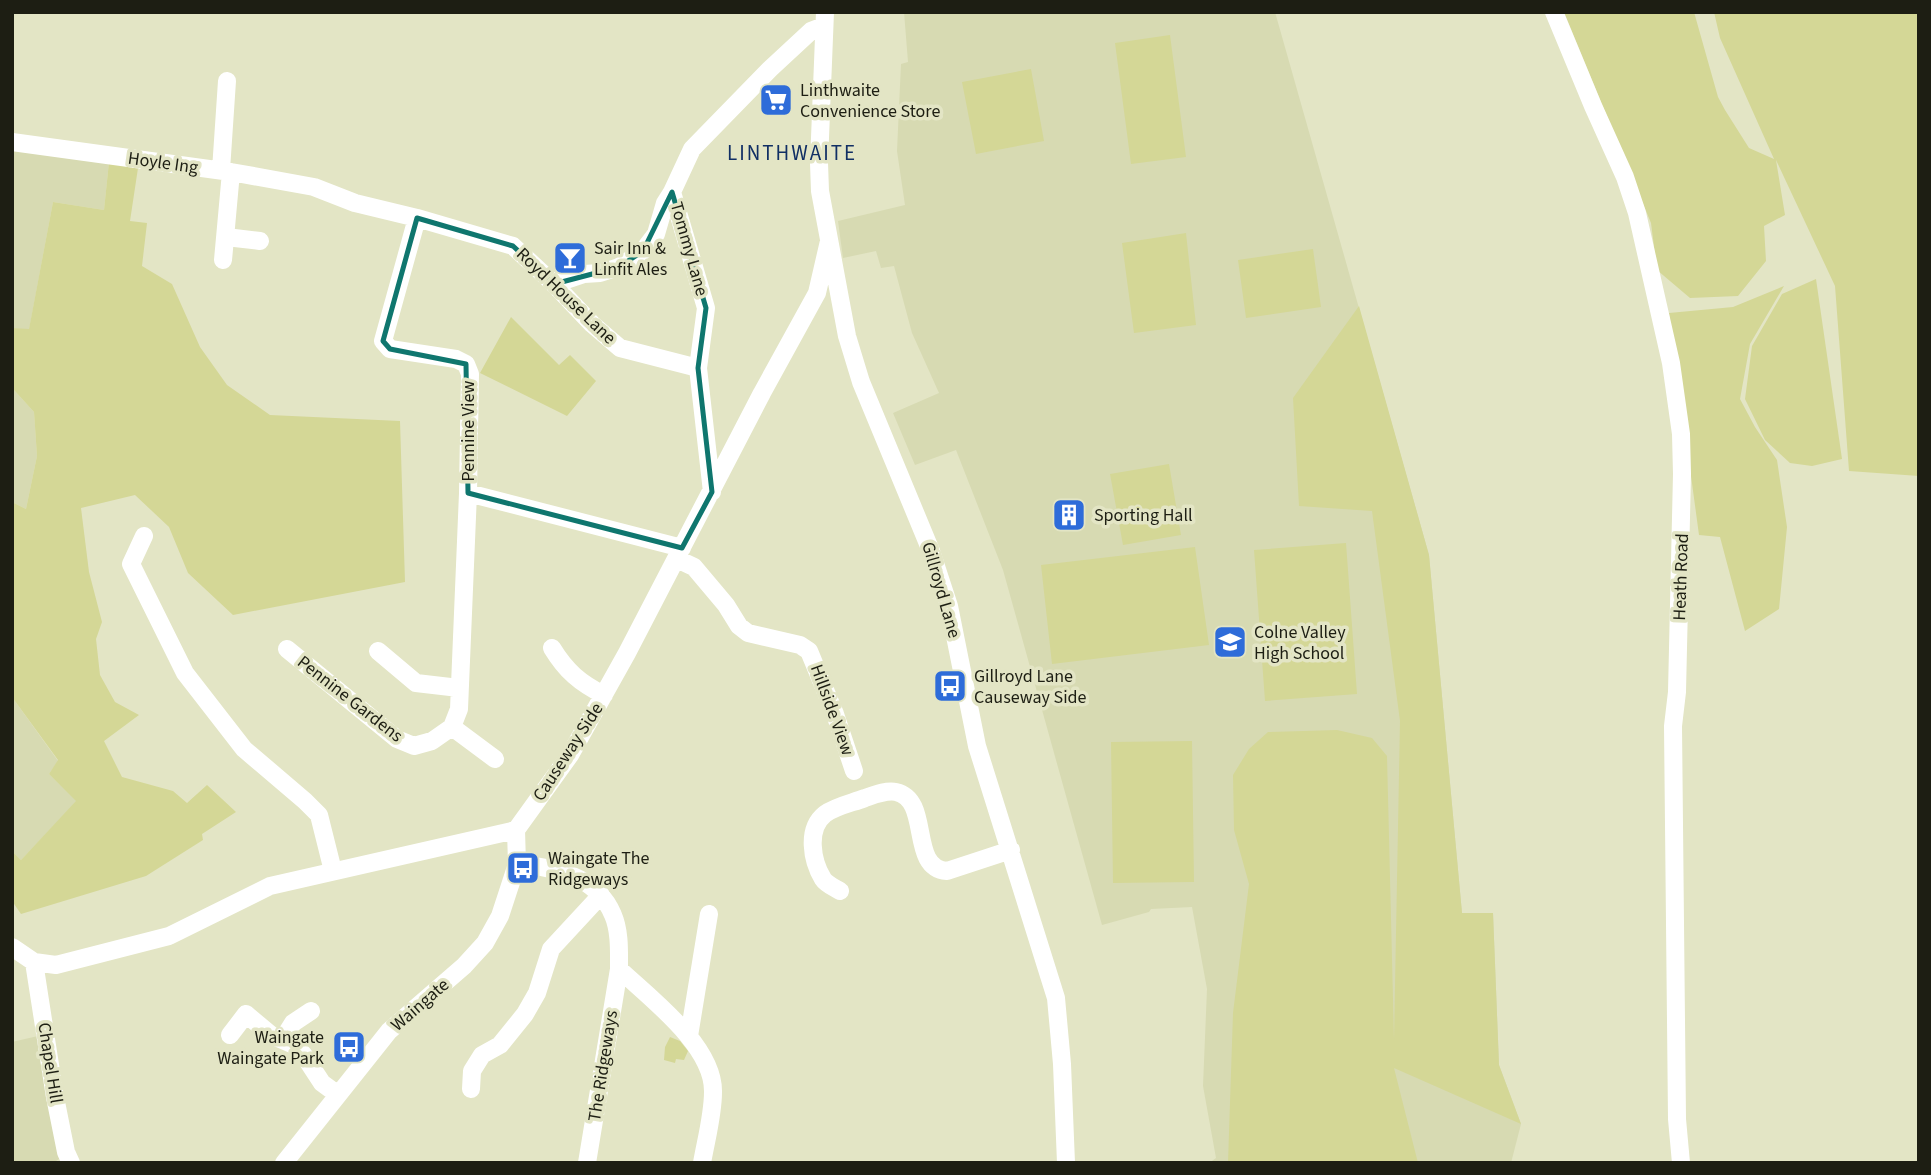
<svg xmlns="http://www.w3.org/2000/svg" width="1931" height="1175" font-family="'Source Sans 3',sans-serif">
	<rect width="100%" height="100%" fill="#e3e5c5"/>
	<path fill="#d7dab2" d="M 904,12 L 1275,12 L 1429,555 L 1462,913 L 1493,913 L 1499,1065 L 1521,1124 L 1511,1163 L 1209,1163 L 1216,1158 L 1203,1086 L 1207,989 L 1192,907 L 1151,909 L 1149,912 L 1102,925 L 1003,570 L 956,450 L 915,465 L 893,413 L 939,393 L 912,333 L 894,266 L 881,268 L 876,251 L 843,258 L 838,221 L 905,205 L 897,151 L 901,64 L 908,62 Z
		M 12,149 L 109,162 L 104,210 L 53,202 L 29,330 L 12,328 Z
		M 12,375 L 14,390 L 34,412 L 37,456 L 26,509 L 12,502 Z
		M 12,697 L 58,761 L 49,774 L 77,801 L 21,860 L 12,851 Z
		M 38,1036 L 59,1159 L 53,1163 L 12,1163 L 12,1042 Z"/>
	<path fill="#d4d796" d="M 1564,12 L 1694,12 L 1718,97 L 1725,110 L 1749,148 L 1774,159 L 1720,38 L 1714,12 L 1919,12 L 1919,476 L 1849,471 L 1835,286 L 1776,160 L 1785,215 L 1764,226 L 1766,261 L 1738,296 L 1690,298 L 1657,270 L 1651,223 Z
		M 1170,35 L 1186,157 L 1131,164 L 1115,43 Z
		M 1031,69 L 1044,141 L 976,154 L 962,82 Z
		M 109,162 L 138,168 L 130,221 L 147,223 L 142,266 L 172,284 L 200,347 L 227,385 L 270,415 L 400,421 L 405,582 L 233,615 L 188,573 L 169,527 L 135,495 L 81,508 L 89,572 L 102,622 L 96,639 L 100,675 L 115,702 L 139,715 L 104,741 L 122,777 L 173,791 L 187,803 L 207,785 L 236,812 L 202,834 L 203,840 L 146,876 L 21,914 L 12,901 L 12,851 L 21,860 L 76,801 L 49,774 L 58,760 L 12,697 L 12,502 L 26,509 L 37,456 L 34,412 L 14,390 L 12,375 L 12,328 L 29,329 L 53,202 L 104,210 Z
		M 1186,233 L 1196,325 L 1134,333 L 1122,243 Z
		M 1313,249 L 1321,307 L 1246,318 L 1238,260 Z
		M 1816,279 L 1842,459 L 1812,466 L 1790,463 L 1765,440 L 1745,399 L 1752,346 L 1782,294 Z
		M 1784,286 L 1750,344 L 1740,399 L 1755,427 L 1777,460 L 1787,527 L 1779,609 L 1745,631 L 1720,537 L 1699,535 L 1669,313 L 1733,307 Z
		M 1359,306 L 1429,555 L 1462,913 L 1493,913 L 1499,1065 L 1521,1124 L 1394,1068 L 1418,1163 L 1228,1163 L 1233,1013 L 1249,884 L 1234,830 L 1233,775 L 1249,749 L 1268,732 L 1337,730 L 1372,738 L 1387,756 L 1394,1040 L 1400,721 L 1372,511 L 1299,506 L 1293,398 Z
		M 511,317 L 559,365 L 570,355 L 596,381 L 567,416 L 480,373 Z
		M 1169,464 L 1181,535 L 1123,545 L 1110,474 Z
		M 1346,543 L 1357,694 L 1265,701 L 1254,550 Z
		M 1195,547 L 1209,645 L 1052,664 L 1041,565 Z
		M 1192,741 L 1194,882 L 1113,883 L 1111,742 Z
		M 670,1037 L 680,1041 L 688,1051 L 684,1060 L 676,1059 L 675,1063 L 664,1060 L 665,1047 Z"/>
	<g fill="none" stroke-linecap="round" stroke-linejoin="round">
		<path stroke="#fff" stroke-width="18" d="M 825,12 L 819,163 L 820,191 L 847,336 L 861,382 L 931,551 L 949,606 L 977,746 L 1056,998 L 1062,1064 L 1066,1163
			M 1554,12 L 1593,106 L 1625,177 L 1637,213 L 1671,363 L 1681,434 L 1682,474 L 1677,692 L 1673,726 L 1677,1119 L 1681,1163
			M 12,142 L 231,172 L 314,187 L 355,203 L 417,218 L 513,246 L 554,284 L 592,324 L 620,348 L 698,368
			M 221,170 L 227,81
			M 226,237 L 260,241
			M 223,260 L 231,172
			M 554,284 L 584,274 L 600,273 L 619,267 L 643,251 L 656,234 L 665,203 L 672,192
			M 712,492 L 698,368 L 706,308 L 672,192 L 692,149 L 770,69 L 811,31 L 824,26
			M 468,493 L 682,548
			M 144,536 L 131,564 L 185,673 L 244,749 L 305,801 L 319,815 L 333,871
			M 677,559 L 694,567 L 726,605 L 739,626 L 748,633 L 800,645 L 809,651 L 835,714 L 854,771
			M 552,648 C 566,671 580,683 604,695
			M 287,649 L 397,739 L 414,746 L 432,741 L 452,727 L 459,709 L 468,493 L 470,374 L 466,364 L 456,359 L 390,349 L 383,341 L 417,218
			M 378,651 L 416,683 L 459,688
			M 452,727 L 495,759
			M 517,864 C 554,867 597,876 613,915 C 620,931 619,952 619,969 L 587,1163
			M 840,891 C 835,888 826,884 823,879 C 812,861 806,829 825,814 C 836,806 852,803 865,798 C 874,795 886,790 896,792 C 932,800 908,868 947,871 L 1011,850
			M 12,947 L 34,962 L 56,965 L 169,936 L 270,886 L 516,830 L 570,755 L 627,653 L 762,393 L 817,293 L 829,241
			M 34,962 L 55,1097 L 66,1152 L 71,1163
			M 619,969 C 651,999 714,1046 713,1092 C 713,1115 706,1140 702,1163
			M 230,1035 L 246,1014 L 271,1035 L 294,1045 L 303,1054 L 322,1083 L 337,1094
			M 689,1036 L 709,914
			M 283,1039 L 293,1023 L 311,1011
			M 471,1089 L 472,1071 L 482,1055 L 500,1045 L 525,1014 L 537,993 L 551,949 L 601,895
			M 284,1163 L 389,1031 L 464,966 L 485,943 L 500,916 L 517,864 L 516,830"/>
	</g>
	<path fill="none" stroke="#0f766e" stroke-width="5" stroke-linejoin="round" d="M 672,192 L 706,308 L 698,368 L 712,492 L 682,548 L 468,493 L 466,364 L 390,349 L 383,341 L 417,218 L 513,246 L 554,284 L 619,267 L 643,251 Z"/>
	<defs>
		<symbol id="supermarket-square" viewBox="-11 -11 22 22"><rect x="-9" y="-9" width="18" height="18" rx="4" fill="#2e6cd9" stroke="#e3e5c5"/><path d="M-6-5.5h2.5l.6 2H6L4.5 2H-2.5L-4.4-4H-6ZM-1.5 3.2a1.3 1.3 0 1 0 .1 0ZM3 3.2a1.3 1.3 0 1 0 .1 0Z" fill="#fff"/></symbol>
		<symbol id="bar-square" viewBox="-11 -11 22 22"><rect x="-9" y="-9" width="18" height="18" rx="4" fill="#2e6cd9" stroke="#e3e5c5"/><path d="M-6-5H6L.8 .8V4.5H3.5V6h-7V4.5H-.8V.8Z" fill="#fff"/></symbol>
		<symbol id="building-square" viewBox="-11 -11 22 22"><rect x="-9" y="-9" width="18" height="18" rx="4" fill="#2e6cd9" stroke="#e3e5c5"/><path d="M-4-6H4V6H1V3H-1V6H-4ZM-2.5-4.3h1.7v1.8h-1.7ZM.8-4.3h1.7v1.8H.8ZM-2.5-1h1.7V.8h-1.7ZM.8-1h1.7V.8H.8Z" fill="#fff"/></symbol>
		<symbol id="school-square" viewBox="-11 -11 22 22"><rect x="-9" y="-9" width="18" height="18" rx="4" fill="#2e6cd9" stroke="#e3e5c5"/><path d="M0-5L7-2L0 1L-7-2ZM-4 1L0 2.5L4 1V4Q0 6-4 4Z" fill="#fff"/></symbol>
		<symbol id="bus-square" viewBox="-11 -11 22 22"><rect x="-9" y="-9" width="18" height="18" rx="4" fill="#2e6cd9" stroke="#e3e5c5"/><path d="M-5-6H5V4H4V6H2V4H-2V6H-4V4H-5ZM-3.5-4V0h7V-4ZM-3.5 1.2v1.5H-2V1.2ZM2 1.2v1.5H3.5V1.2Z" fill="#fff"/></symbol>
	</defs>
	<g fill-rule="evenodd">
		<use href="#supermarket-square" x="757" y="81" width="38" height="38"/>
		<use href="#bar-square" x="551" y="239" width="38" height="38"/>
		<use href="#building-square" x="1050" y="496" width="38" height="38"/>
		<use href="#school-square" x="1211" y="623" width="38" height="38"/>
		<use href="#bus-square" x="931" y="667" width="38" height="38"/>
		<use href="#bus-square" x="504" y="849" width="38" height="38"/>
		<use href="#bus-square" x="330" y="1028" width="38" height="38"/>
	</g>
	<g text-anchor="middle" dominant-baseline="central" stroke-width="7" stroke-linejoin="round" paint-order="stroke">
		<g font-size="18" fill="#1d1e13" stroke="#e3e5c5" text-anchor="start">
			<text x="800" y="90">Linthwaite<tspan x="800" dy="21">Convenience Store</tspan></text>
			<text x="594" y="248">Sair Inn &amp;<tspan x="594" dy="21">Linfit Ales</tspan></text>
			<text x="1094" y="515">Sporting Hall</text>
			<text x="1254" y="632">Colne Valley<tspan x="1254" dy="21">High School</tspan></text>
			<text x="974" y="676">Gillroyd Lane<tspan x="974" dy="21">Causeway Side</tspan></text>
			<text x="548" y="858">Waingate The<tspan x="548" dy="21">Ridgeways</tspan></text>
			<text x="324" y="1037" text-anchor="end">Waingate<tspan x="324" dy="21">Waingate Park</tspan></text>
		</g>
		<g font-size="18" fill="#1d1e13" stroke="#e3e5c5">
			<text transform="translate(163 163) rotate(8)">Hoyle Ing</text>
			<text transform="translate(689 249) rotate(74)">Tommy Lane</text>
			<text transform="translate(566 296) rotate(44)">Royd House Lane</text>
			<text transform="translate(468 431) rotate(-90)">Pennine View</text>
			<text transform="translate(1681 577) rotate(-88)">Heath Road</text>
			<text transform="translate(941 590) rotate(74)">Gillroyd Lane</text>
			<text transform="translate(350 699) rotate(38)">Pennine Gardens</text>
			<text transform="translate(832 710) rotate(70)">Hillside View</text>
			<text transform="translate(568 752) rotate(-57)">Causeway Side</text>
			<text transform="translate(420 1005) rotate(-41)">Waingate</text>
			<text transform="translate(50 1063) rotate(81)">Chapel Hill</text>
			<text transform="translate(603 1066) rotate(-81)">The Ridgeways</text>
		</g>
		<g font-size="21" letter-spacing="2" fill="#112f64" stroke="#e3e5c5">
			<text x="792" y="153">LINTHWAITE</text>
		</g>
	</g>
	<rect width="1931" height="1175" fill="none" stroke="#1d1e13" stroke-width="28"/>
</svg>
